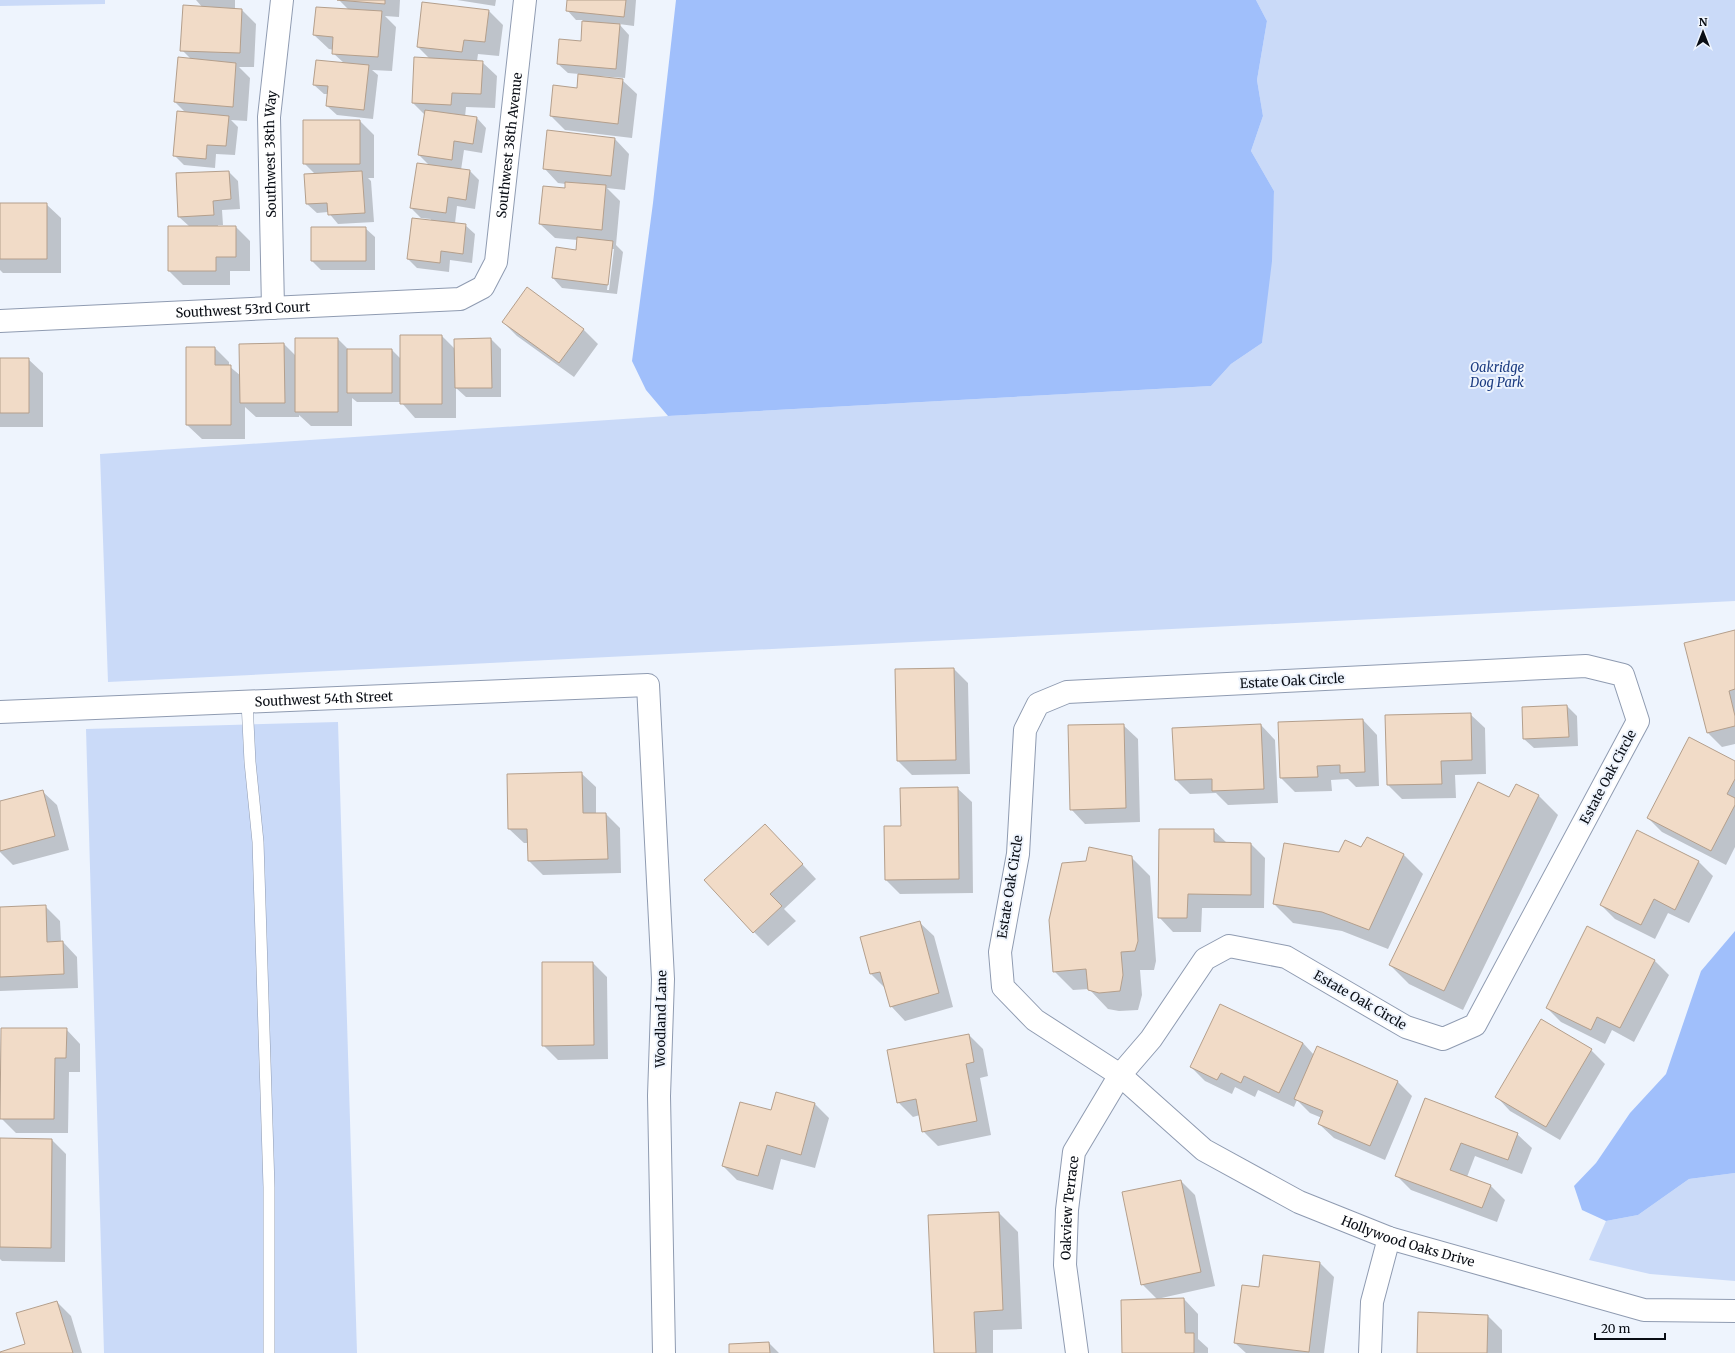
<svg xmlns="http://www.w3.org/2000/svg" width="1735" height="1353" font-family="Merriweather,serif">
	<rect width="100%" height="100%" fill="#eef4fd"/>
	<path fill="#cadaf8" d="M 0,0 L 105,0 L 105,4 L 0,6 Z
		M 1256,0 L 1735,0 L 1735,601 L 108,682 L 100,454 L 668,416 L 1211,386 L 1231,364 L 1262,343 L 1274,191 L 1251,151 L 1263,116 L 1257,80 L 1267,21 Z
		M 338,722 L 357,1353 L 104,1353 L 86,729 Z
		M 1735,1173 L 1735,1281 L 1650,1274 L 1589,1260 L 1606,1221 L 1638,1215 L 1689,1179 Z"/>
	<path fill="#a0bffb" d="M 676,0 L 1256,0 L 1267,21 L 1257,80 L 1263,116 L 1251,151 L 1274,191 L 1272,261 L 1262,343 L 1231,364 L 1211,386 L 668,416 L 646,390 L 632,361 L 653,203 Z
		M 1735,931 L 1735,1173 L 1689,1179 L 1638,1215 L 1606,1221 L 1582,1210 L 1574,1186 L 1596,1163 L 1630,1113 L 1666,1074 L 1701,971 Z"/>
	<path fill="#0003" fill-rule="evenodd" d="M 196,0 L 235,0 L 235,9 L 242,10 L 256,24 L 254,67 L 239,67 L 250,78 L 247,121 L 231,120 L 238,127 L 235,155 L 216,154 L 215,168 L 184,165 L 174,155 L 186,113 L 175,102 L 191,59 L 182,50 L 203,8 Z
		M 339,0 L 400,0 L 399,17 L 385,16 L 396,27 L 392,71 L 372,70 L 378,75 L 373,119 L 337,115 L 327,106 L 328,94 L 324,94 L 314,85 L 344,63 L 333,53 L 334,50 L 329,49 L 314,35 L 349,10 Z
		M 457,0 L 496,0 L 495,6 Z
		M 568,0 L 636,0 L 634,26 L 619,24 L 629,35 L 625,78 L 598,76 L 598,78 L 622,80 L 637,94 L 632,138 L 565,130 L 551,116 L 577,89 L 579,74 L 568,73 L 558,64 L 582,42 L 583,20 L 576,20 L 567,10 Z
		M 489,11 L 503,25 L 499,56 L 478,54 L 477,61 L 482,62 L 497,76 L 495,108 L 466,107 L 465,117 L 477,118 L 486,128 L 482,153 L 464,150 L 461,170 L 470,171 L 479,180 L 475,209 L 457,206 L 455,223 L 465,225 L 475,234 L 472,263 L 450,260 L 449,272 L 417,268 L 408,259 L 431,219 L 421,218 L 411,208 L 430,166 L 419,155 L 425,115 L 413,103 L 430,59 L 418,47 Z
		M 360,121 L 374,135 L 374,178 L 368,178 L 371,181 L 374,222 L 338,224 L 328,212 L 317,213 L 307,204 L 315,174 L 304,163 Z
		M 615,139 L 629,154 L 625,190 L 607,188 L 620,201 L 616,245 L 623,252 L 617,294 L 562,288 L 553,278 L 577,251 L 578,240 L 555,238 L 540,224 L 566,189 L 566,184 L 558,183 L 544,168 ZM 612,249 L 614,249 L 609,290 L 607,290 Z
		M 229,172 L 238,181 L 240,209 L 222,210 L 223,225 L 218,225 L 218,226 L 235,226 L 250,241 L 250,271 L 230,271 L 230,285 L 183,285 L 169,271 L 169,226 L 189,226 L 179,217 Z
		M 0,204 L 46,204 L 61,218 L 61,273 L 3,273 L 0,270 Z
		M 365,228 L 375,237 L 375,270 L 321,270 L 312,261 Z
		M 503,322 L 583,329 L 598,344 L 574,377 L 517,336 Z
		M 442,336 L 456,350 L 456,340 L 491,339 L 501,349 L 501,397 L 466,397 L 456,388 L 456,418 L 415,418 L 401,402 L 357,402 L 352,398 L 352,426 L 311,426 L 299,415 L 299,417 L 256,417 L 245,407 L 245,439 L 202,439 L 187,425 L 215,348 L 229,362 L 229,366 L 241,376 L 284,344 L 296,356 L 296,339 L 338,339 L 349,350 L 392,350 L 401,359 Z
		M 0,359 L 28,359 L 43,373 L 43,427 L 0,427 Z
		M 1735,631 L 1735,744 L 1722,747 L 1708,733 Z
		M 954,669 L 968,683 L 970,774 L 912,775 L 898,761 Z
		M 1567,706 L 1577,716 L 1578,746 L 1534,748 L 1524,739 Z
		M 1470,714 L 1485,728 L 1486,774 L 1455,775 L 1456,798 L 1402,799 L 1388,785 Z
		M 1363,720 L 1377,735 L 1379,786 L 1356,787 L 1348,779 L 1331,780 L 1332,791 L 1295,792 L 1281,778 L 1279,723 Z
		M 1123,725 L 1138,739 L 1140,822 L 1085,824 L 1071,809 Z
		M 1261,725 L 1275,740 L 1278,803 L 1228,805 L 1216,793 L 1190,794 L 1176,780 L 1173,729 Z
		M 1735,762 L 1735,847 L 1726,865 L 1662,832 L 1648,818 Z
		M 581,773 L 596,787 L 596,814 L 606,814 L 620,828 L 621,873 L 543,875 L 529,861 L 528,843 L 524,843 L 509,829 Z
		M 1516,785 L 1539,796 L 1558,815 L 1463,1010 L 1409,984 L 1390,965 L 1510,798 Z
		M 957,788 L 972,802 L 973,893 L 900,894 L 886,880 L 902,827 Z
		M 42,791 L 57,805 L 69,850 L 13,865 L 0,852 L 0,802 Z
		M 1213,830 L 1227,843 L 1251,844 L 1265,858 L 1264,908 L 1202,908 L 1201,932 L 1173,932 L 1159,917 Z
		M 1638,832 L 1699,862 L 1713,876 L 1689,923 L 1668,913 L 1655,939 L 1615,919 L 1601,905 Z
		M 1367,838 L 1404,855 L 1423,874 L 1388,949 L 1342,931 L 1293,923 L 1274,904 L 1362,849 Z
		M 779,839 L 816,879 L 784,909 L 796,921 L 768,946 L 754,932 Z
		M 1131,857 L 1150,876 L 1156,961 L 1154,970 L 1140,970 L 1142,995 L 1138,1010 L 1119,1011 L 1108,1009 L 1089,989 L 1073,990 L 1054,971 Z
		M 45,906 L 60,921 L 61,942 L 63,942 L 77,957 L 78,988 L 0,991 L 0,908 Z
		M 919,922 L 934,936 L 953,1007 L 905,1021 L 891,1006 L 885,988 L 871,974 Z
		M 1654,960 L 1669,975 L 1634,1042 L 1612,1030 L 1605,1044 L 1561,1022 L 1547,1008 Z
		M 543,963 L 593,963 L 607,977 L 608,1059 L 558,1060 L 543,1045 Z
		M 66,1029 L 80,1044 L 80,1072 L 69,1072 L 68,1133 L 16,1133 L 1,1118 Z
		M 969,1035 L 983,1049 L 988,1076 L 980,1078 L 991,1135 L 938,1146 L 923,1131 L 920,1115 L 913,1117 L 898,1102 Z
		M 1303,1043 L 1314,1055 L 1398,1082 L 1412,1096 L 1385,1160 L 1334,1138 L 1319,1124 L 1322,1118 L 1310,1113 L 1297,1100 L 1294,1107 L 1258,1090 L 1255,1097 L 1235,1087 L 1232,1094 L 1205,1081 L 1191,1067 Z
		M 1591,1050 L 1605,1064 L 1560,1140 L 1510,1111 L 1496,1096 Z
		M 777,1093 L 815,1104 L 829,1118 L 815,1168 L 781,1159 L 773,1190 L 737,1180 L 723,1166 L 771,1112 Z
		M 1425,1099 L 1517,1134 L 1532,1148 L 1522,1174 L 1475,1156 L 1467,1177 L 1491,1186 L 1505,1200 L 1497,1222 L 1411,1190 L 1396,1175 Z
		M 0,1139 L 52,1140 L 66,1154 L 65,1262 L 2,1261 L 0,1259 Z
		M 1181,1181 L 1195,1195 L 1215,1286 L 1157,1299 L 1142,1284 Z
		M 999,1213 L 1018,1232 L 1022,1329 L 993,1330 L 993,1353 L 935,1353 Z
		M 1320,1263 L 1334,1277 L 1324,1353 L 1246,1353 L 1235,1343 Z
		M 1184,1299 L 1198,1314 L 1198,1339 L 1208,1348 L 1208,1353 L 1123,1353 Z
		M 57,1302 L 71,1316 L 82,1353 L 0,1353 L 26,1345 Z
		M 1488,1316 L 1502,1330 L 1502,1353 L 1418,1353 Z
		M 769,1343 L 779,1353 L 730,1353 Z"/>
	<path fill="#f1dbc7" stroke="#b49f8c" d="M 337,0 L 385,0 L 385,4 Z
		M 567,0 L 626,0 L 624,17 L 566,11 Z
		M 422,2 L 489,10 L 485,42 L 464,40 L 462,52 L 417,47 Z
		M 183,5 L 242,9 L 240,53 L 180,51 Z
		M 316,7 L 382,11 L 378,57 L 332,54 L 333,37 L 313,35 Z
		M 582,21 L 620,24 L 616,69 L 557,64 L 559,39 L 581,41 Z
		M 178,57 L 236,63 L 233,107 L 174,102 Z
		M 414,57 L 483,61 L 481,94 L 452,93 L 451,105 L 412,103 Z
		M 316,60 L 369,65 L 364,110 L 326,106 L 328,86 L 313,85 Z
		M 578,74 L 623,79 L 618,124 L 550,116 L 553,85 L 577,88 Z
		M 425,110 L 477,117 L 473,144 L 454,141 L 452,160 L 418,155 Z
		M 177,111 L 229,116 L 226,146 L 207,145 L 206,159 L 173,156 Z
		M 303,120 L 360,120 L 360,164 L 303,164 Z
		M 547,130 L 615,138 L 611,176 L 543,169 Z
		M 417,163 L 470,170 L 466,200 L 448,197 L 446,213 L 410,208 Z
		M 229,171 L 231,199 L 213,201 L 214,215 L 178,217 L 176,173 Z
		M 362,171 L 365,213 L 328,215 L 327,203 L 306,204 L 304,174 Z
		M 565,182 L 606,185 L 602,230 L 539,224 L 543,186 L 565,188 Z
		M 0,203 L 47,203 L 47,259 L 0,259 Z
		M 412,218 L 466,224 L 463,254 L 441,251 L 440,263 L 407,259 Z
		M 168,226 L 236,226 L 236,257 L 216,257 L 216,271 L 168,271 Z
		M 311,227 L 366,227 L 366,261 L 311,261 Z
		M 577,237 L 613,241 L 608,285 L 552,278 L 556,247 L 576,250 Z
		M 527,287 L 584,329 L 559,363 L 502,322 Z
		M 400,335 L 442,335 L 442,404 L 400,404 Z
		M 295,338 L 338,338 L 338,412 L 295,412 Z
		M 491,338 L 492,388 L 455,388 L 454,339 Z
		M 284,343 L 285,403 L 240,403 L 239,344 Z
		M 186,347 L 215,347 L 215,365 L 231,365 L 231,425 L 186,425 Z
		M 347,349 L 392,349 L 392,393 L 347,393 Z
		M 0,358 L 29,358 L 29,413 L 0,413 Z
		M 1735,630 L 1735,689 L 1729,691 L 1735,716 L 1735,726 L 1707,733 L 1684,643 Z
		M 954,668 L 956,760 L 897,761 L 895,669 Z
		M 1567,705 L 1569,737 L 1523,739 L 1522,707 Z
		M 1471,713 L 1472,760 L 1441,761 L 1442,784 L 1387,785 L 1385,715 Z
		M 1363,719 L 1365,772 L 1340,773 L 1340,765 L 1317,766 L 1318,777 L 1280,778 L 1278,722 Z
		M 1124,724 L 1126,808 L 1070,810 L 1068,725 Z
		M 1261,724 L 1264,789 L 1212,791 L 1212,779 L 1175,780 L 1172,728 Z
		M 1689,737 L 1735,761 L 1735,779 L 1727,794 L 1735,798 L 1735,805 L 1711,851 L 1647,818 Z
		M 582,772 L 583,813 L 606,813 L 608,859 L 528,861 L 527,829 L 508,829 L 507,774 Z
		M 1478,782 L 1509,797 L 1516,784 L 1539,795 L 1444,991 L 1389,965 Z
		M 958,787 L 959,879 L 885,880 L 884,826 L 901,826 L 900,788 Z
		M 43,790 L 55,836 L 0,851 L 0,801 Z
		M 765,824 L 803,864 L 770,894 L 782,906 L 753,933 L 704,880 Z
		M 1159,829 L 1214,829 L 1214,842 L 1251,843 L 1251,895 L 1188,894 L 1187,918 L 1158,918 Z
		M 1637,830 L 1699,861 L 1675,910 L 1654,899 L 1641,925 L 1600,905 Z
		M 1367,837 L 1404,854 L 1369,930 L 1322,912 L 1273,904 L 1284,843 L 1339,852 L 1345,840 L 1361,847 Z
		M 1089,847 L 1132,856 L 1138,941 L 1135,951 L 1121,952 L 1123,975 L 1120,991 L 1099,993 L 1088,990 L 1086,969 L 1053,972 L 1049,920 L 1062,863 L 1086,861 Z
		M 46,905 L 47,942 L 63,941 L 64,974 L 0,977 L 0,907 Z
		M 920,921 L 939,993 L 890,1007 L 880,972 L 870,974 L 860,937 Z
		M 1587,926 L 1655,960 L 1620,1028 L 1597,1017 L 1591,1030 L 1546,1008 Z
		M 542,962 L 593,962 L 594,1045 L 542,1046 Z
		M 1220,1004 L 1303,1043 L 1279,1093 L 1244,1076 L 1241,1083 L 1221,1073 L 1217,1080 L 1190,1067 Z
		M 1541,1019 L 1592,1049 L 1546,1127 L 1495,1097 Z
		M 1,1028 L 67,1028 L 66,1058 L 55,1058 L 54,1119 L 0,1119 Z
		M 969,1034 L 974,1062 L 966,1064 L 977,1121 L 922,1132 L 916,1099 L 897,1103 L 887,1050 Z
		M 1317,1046 L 1398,1081 L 1370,1146 L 1318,1124 L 1323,1111 L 1294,1099 Z
		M 776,1092 L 815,1103 L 801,1155 L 767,1145 L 758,1176 L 722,1166 L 740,1102 L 771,1110 Z
		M 1425,1098 L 1518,1133 L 1508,1160 L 1461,1143 L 1450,1170 L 1491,1185 L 1482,1208 L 1395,1176 Z
		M 0,1138 L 52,1139 L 51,1248 L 0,1247 Z
		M 1181,1180 L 1201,1272 L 1141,1285 L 1122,1192 Z
		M 999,1212 L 1003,1310 L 974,1312 L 976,1353 L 934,1353 L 928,1215 Z
		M 1263,1255 L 1320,1262 L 1309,1352 L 1234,1343 L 1242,1285 L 1259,1287 Z
		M 1184,1298 L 1185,1333 L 1194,1333 L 1194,1353 L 1122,1353 L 1121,1300 Z
		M 57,1301 L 73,1353 L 0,1353 L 0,1352 L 25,1344 L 16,1313 Z
		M 1418,1312 L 1488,1315 L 1487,1353 L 1417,1353 Z
		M 769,1342 L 770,1353 L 729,1353 L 729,1344 Z"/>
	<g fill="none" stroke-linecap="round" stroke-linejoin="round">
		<defs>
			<path id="service" d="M 247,702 L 250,762 L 258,842 L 269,1187 L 269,1353"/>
			<g id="minor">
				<path id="s1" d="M 273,308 L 269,117 L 282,0"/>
				<path id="s2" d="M 0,321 L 460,299 L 483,287 L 496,262 L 525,0"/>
				<path d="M 1586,666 L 1623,675 L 1638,721 L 1475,1025 L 1443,1039 L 1406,1027 L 1286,957 L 1229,946 L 1205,959 L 1151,1039 L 1120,1075 L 1035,1020 L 1003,987 L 1000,952 L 1018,854 L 1025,730 L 1038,704 L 1067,692 Z"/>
				<path id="s3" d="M 0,712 L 648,685 L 663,979 L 659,1096 L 664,1353"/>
				<path id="s4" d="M 1077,1353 L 1065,1265 L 1067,1210 L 1074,1152 L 1120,1075 L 1204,1150 L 1299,1202 L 1389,1238 L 1644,1310 L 1735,1311"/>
				<path d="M 1370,1353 L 1372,1302 L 1389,1238"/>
			</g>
		</defs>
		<use href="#service" stroke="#8f9bb1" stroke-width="12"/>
		<use href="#minor" stroke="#8f9bb1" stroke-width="24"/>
		<use href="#service" stroke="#fff" stroke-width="11"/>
		<use href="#minor" stroke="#fff" stroke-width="22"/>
	</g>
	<g text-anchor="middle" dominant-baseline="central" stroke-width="4" stroke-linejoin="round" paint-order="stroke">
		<g font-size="13" fill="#090d14" stroke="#eef4fd">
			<text stroke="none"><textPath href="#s2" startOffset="632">Southwest 38th Avenue</textPath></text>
			<text stroke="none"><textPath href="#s1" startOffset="154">Southwest 38th Way</textPath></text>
			<text stroke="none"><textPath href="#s2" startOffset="243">Southwest 53rd Court</textPath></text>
			<text transform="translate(1292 681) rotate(-3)">Estate Oak Circle</text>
			<text stroke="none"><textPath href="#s3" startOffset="324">Southwest 54th Street</textPath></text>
			<text transform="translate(1608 777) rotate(-62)">Estate Oak Circle</text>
			<text transform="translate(1010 887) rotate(-81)">Estate Oak Circle</text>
			<text transform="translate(1360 1000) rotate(30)">Estate Oak Circle</text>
			<text transform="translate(661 1019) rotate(-89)">Woodland Lane</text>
			<text stroke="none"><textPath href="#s4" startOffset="146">Oakview Terrace</textPath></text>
			<text stroke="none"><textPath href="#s4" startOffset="629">Hollywood Oaks Drive</textPath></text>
		</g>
		<g font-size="13" font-style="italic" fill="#1c3c81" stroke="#eef4fd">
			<text x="1497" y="367">Oakridge<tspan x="1497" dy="15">Dog Park</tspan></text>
		</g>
	</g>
	<g transform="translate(1703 32)" stroke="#eef4fd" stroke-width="3" paint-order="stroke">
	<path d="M0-3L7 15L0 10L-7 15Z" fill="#090d14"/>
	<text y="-6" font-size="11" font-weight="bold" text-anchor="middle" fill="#090d14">N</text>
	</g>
	<path d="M1595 1333v6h70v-6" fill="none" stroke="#090d14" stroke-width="2"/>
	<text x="1601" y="1333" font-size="12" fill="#090d14" stroke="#eef4fd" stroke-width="3" paint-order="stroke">20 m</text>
</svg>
